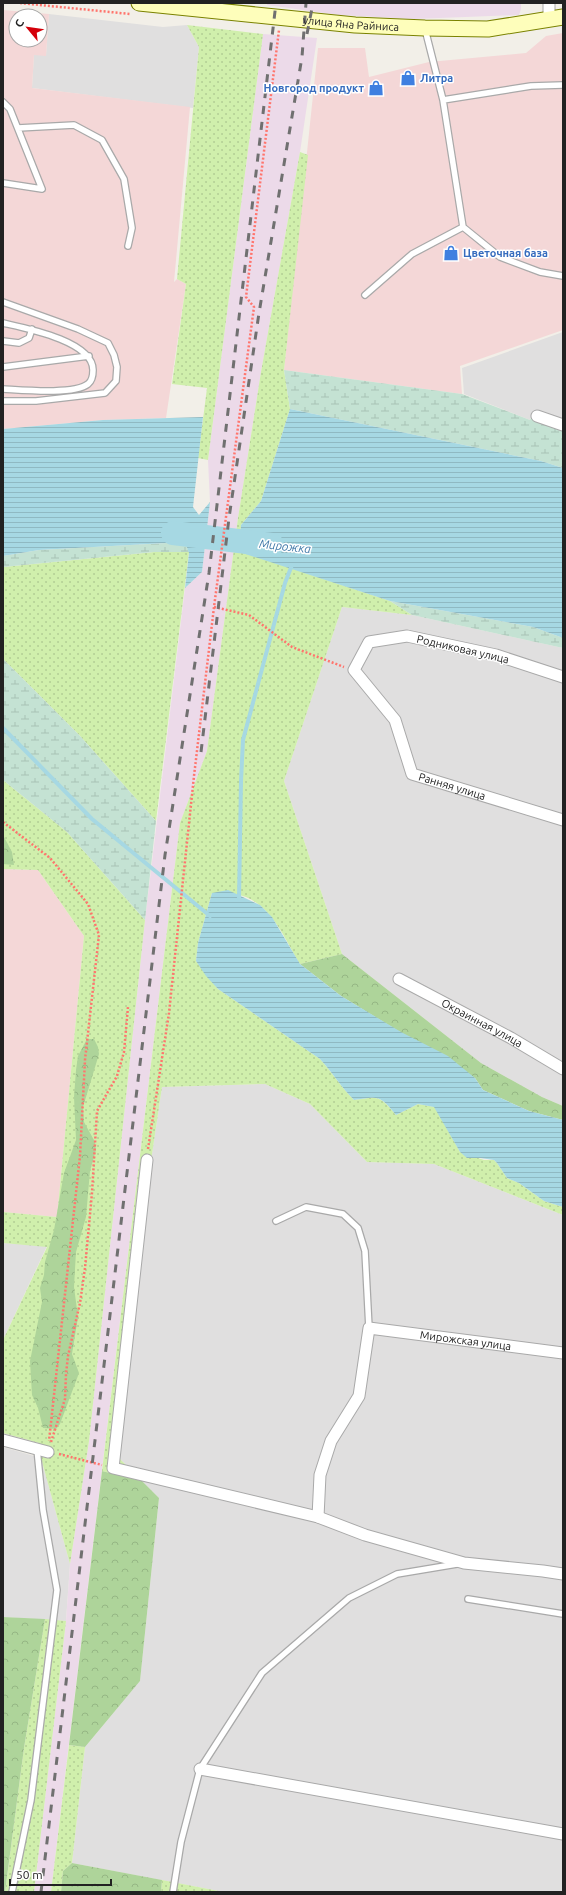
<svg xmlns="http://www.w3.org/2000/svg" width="566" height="1895" font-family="Ubuntu,sans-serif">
	<defs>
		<pattern id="grass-dots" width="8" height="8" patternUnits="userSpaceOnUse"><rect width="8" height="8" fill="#d0efac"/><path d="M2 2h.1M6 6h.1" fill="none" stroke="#b2cd94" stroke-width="1.8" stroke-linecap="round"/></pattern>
		<pattern id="forest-crowns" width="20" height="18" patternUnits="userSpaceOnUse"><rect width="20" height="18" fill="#aed49a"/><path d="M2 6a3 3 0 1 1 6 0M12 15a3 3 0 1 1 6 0" fill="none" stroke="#95b684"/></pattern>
		<pattern id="wetland-marsh" width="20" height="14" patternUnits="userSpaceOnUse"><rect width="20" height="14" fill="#c4e2d3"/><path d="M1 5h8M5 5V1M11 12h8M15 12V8" fill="none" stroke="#a8c2b5"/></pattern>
		<pattern id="water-rules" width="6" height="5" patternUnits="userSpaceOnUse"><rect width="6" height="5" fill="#a6d8e3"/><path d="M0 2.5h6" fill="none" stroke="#8fb9c2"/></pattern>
	</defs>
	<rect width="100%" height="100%" fill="#f2efe8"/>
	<path fill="#e0dfdf" d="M 49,14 L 163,27 L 187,25 L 199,47 L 193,108 L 32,88 L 34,55 L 46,55 Z
		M 563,332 L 563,422 L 534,411 L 530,420 L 464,394 L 462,368 Z
		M 342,607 L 412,615 L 563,648 L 563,1106 L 542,1097 L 481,1063 L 342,954 L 284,781 Z
		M 265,1084 L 310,1104 L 367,1162 L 434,1164 L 563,1215 L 563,1892 L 224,1892 L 72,1863 L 85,1747 L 140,1681 L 159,1498 L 119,1458 L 151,1161 L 162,1087 Z
		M 3,1243 L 47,1246 L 3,1340 Z
		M 3,1447 L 41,1458 L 70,1564 L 66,1621 L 3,1617 Z"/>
	<path fill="#f4d7d7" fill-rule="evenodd" d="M 3,10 L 49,14 L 46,56 L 34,55 L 32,88 L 190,107 L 174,282 L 177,279 L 186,284 L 166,418 L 103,420 L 3,429 ZM 16,16 L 40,16 L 40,40 L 16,40 Z
		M 563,33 L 563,330 L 460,366 L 462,394 L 284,370 L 318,48 L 365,48 L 369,77 L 429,62 L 526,53 L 546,36 Z
		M 3,869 L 38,870 L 84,936 L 57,1217 L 3,1212 Z"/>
	<path fill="#ecdae9" d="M 267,3 L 521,3 L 521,9 L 519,15 L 414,19 L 339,15 L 267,5 Z
		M 263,34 L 317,38 L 300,152 L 261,372 L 238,518 L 207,751 L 180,823 L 51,1892 L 34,1892 L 66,1621 L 70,1564 L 89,1441 L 145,920 L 185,588 L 202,572 L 210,502 L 208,460 Z"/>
	<path fill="url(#grass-dots)" d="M 187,25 L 263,34 L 208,460 L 198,458 L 207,388 L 172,384 L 186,284 L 177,279 L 199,47 Z
		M 300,152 L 308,155 L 284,370 L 290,409 L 261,501 L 241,525 L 239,551 L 390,601 L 412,615 L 342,607 L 284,781 L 342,954 L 300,964 C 285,940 274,909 246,897 C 236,893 222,894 212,893 L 198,943 L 196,961 L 218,989 L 320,1059 C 332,1072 341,1087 354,1100 C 378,1096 380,1095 396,1115 L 418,1104 L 435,1107 L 460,1152 L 484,1160 L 494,1160 L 497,1163 L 507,1178 L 519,1183 L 544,1201 L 563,1207 L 563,1215 L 434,1164 L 367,1162 L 310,1104 L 265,1084 L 162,1087 L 151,1161 L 119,1458 L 142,1481 L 102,1471 L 180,823 L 207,751 L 238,518 L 261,372 Z
		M 154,552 L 189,552 L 156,821 L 80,736 L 3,659 L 3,567 Z
		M 3,780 L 67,832 L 145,920 L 89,1441 L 70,1564 L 41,1458 L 39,1443 L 3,1433 L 3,1340 L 47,1247 L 3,1243 L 3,1212 L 57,1217 L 84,936 L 38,870 L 3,869 Z
		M 45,1619 L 66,1621 L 34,1892 L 5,1892 L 24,1748 Z
		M 69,1745 L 85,1747 L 72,1863 L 63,1871 L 61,1892 L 51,1892 Z
		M 162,1880 L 224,1892 L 161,1892 Z"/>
	<path fill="url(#forest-crowns)" d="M 3,835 L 12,852 L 14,865 L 3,864 Z
		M 342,954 L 481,1063 L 542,1097 L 563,1106 L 563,1120 L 529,1111 L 483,1090 L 475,1078 L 341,996 L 300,964 Z
		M 87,1039 L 94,1039 L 98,1047 L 99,1054 L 83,1107 L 84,1122 L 95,1142 L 96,1150 L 90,1171 L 86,1217 L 76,1252 L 74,1287 L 78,1317 L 72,1354 L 79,1373 L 60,1424 L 56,1429 L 43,1428 L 38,1408 L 32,1395 L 30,1361 L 42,1302 L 40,1288 L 44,1275 L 45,1262 L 54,1230 L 64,1173 L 76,1140 L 74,1097 L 76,1070 L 78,1056 Z
		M 102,1471 L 142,1481 L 159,1498 L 140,1681 L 85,1747 L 69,1745 Z
		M 3,1617 L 45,1619 L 24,1748 L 5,1892 L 3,1892 Z
		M 72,1863 L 162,1880 L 161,1892 L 61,1892 L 63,1871 Z"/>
	<path fill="url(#wetland-marsh)" d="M 284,370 L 462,394 L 530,420 L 534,411 L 563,422 L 563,468 L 541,461 L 290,409 Z
		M 185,542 L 189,552 L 154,552 L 3,567 L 3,556 L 39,550 Z
		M 390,601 L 533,627 L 563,638 L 563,648 L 412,615 Z
		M 3,659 L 80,736 L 156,821 L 145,920 L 67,832 L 3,780 Z"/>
	<path fill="url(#water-rules)" d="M 290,409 L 541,461 L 563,468 L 563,638 L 533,627 L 390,601 L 239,552 L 241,525 L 261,501 Z
		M 203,417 L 193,507 L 199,515 L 210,502 L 202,572 L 185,588 L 189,553 L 185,542 L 39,550 L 3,556 L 3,429 L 103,420 Z
		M 228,890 L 260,905 L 272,917 L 300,964 L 341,996 L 401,1032 L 448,1056 L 475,1078 L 483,1090 L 529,1111 L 563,1120 L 563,1207 L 544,1201 L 519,1183 L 507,1178 L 497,1163 L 494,1160 L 480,1158 L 467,1158 L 460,1152 L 434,1107 L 418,1104 L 396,1115 C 380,1095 379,1096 354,1100 C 341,1087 332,1072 320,1059 L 218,989 L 206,976 L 196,961 L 198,943 L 212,893 Z"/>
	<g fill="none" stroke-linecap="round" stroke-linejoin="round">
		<path stroke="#a6d8e3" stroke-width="4" d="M 3,728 L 92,819 L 210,916
			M 239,899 L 241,781 L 243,740 L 285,583 L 292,565"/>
		<path stroke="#a6d8e3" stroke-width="24" d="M 173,533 L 272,545"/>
		<defs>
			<path id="lane" d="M 425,29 L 443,100 L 531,86 L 563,85
				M 443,100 L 463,227 L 500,257 L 540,272 L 563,276
				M 3,102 L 10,109 L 42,189 L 3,183
				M 18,128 L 74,125 L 102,140 L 124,179 L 132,228 L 128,246
				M 365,295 L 412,254 L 463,227
				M 3,302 L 78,329 L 108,343 L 114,355 L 117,367 L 116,381 L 105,393 L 36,401 L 3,401
				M 3,323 C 25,328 93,341 93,370 C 93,375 92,381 88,384 C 74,395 22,390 3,389
				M 3,341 L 19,343 L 29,338 L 32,329
				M 3,367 L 89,356
				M 276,1221 L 306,1207 L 343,1214 L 358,1228 L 365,1251 L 369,1328
				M 468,1599 L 563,1614
				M 12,1892 L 31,1800 L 57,1590 L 43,1510 L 37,1449
				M 173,1892 L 181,1842 L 200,1769 L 262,1673 L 349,1598 L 397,1574 L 457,1564"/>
			<g id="street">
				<path d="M 549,19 L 549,3"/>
				<path d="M 537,416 L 563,425"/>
				<path id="s1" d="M 563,677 L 496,655 L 407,636 L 369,642 L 354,670 L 395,720 L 412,774 L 563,820"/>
				<path id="s2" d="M 399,979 L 511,1038 L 563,1069"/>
				<path d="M 147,1160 L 113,1468 L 318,1517 L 365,1535 L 464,1563 L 543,1571 L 563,1574"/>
				<path d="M 3,1440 L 48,1452"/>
				<path id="s3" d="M 318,1517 L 320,1475 L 331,1441 L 359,1396 L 369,1328 L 563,1353"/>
				<path d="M 200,1769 L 563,1834"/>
			</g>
			<g id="secondary">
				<path id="s4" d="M 139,3 L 355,25 L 425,28 L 488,29 L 563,17"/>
			</g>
		</defs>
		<use href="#lane" stroke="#a9a9a9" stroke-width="8"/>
		<use href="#street" stroke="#a9a9a9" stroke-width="13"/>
		<use href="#secondary" stroke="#7a8200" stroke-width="17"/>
		<path stroke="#ff756d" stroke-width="2.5" stroke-dasharray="2 2" stroke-linecap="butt" d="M 20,3 L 130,14
			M 214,607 L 249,615 L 292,647 L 344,667
			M 3,822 L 50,858 L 88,904 L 99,935 L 85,1060 L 80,1156 L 49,1441
			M 148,1149 L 169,1013 L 194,776 L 214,607 L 254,307 L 246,297 L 279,30
			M 51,1442 L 65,1399 L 66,1374 L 68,1356 L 80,1303 L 85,1268 L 92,1193 L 97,1111 L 117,1076 L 124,1052 L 128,1007
			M 59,1454 L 102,1465"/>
		<use href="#lane" stroke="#fff" stroke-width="5.5"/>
		<use href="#street" stroke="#fff" stroke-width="11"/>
		<use href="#secondary" stroke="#fefebb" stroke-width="15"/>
		<path stroke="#707070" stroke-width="3" stroke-dasharray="8 8" stroke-linecap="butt" d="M 307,34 L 313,3
			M 201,752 L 229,518 L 259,313 L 302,57 L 306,3
			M 41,1892 L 165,855 L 209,573 L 276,3"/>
	</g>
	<defs>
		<symbol id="shop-bare" viewBox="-9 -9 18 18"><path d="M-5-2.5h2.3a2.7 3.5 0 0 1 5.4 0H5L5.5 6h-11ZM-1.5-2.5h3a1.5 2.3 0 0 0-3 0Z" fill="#3f7fe0" stroke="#fff" stroke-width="2.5" paint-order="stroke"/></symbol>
	</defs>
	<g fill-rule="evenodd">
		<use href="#shop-bare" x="397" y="67" width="22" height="22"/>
		<use href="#shop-bare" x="365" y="77" width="22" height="22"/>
		<use href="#shop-bare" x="440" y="242" width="22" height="22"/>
	</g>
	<g text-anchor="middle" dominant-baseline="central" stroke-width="3" stroke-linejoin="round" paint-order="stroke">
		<g font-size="11" fill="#222" stroke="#fff">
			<text stroke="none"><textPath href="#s4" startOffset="213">улица Яна Райниса</textPath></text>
			<text transform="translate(463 649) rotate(13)">Родниковая улица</text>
			<text stroke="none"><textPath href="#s1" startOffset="395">Ранняя улица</textPath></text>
			<text stroke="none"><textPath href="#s2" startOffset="94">Окраинная улица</textPath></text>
			<text stroke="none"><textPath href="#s3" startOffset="297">Мирожская улица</textPath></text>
		</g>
		<g font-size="11" font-weight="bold" fill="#366cbe" stroke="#fff" text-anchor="start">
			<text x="420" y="78">Литра</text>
			<text x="364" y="88" text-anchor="end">Новгород продукт</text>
			<text x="463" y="253">Цветочная база</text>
		</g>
		<g font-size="12" font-style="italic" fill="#4179a9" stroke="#fff">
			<text transform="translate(285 546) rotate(6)">Мирожка</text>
		</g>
	</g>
	<rect width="566" height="1895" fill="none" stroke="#222222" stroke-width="8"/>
	<g transform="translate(28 28) rotate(299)"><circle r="19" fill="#ffffff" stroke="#a7a7a7"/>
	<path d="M0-3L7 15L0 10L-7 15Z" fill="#d4000a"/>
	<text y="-6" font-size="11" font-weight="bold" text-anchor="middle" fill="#222222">С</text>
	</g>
	<path d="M10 1879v6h101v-6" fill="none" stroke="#222222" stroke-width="2"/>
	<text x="16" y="1879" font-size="12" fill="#222222" stroke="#ffffff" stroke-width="3" paint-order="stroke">50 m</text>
</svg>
